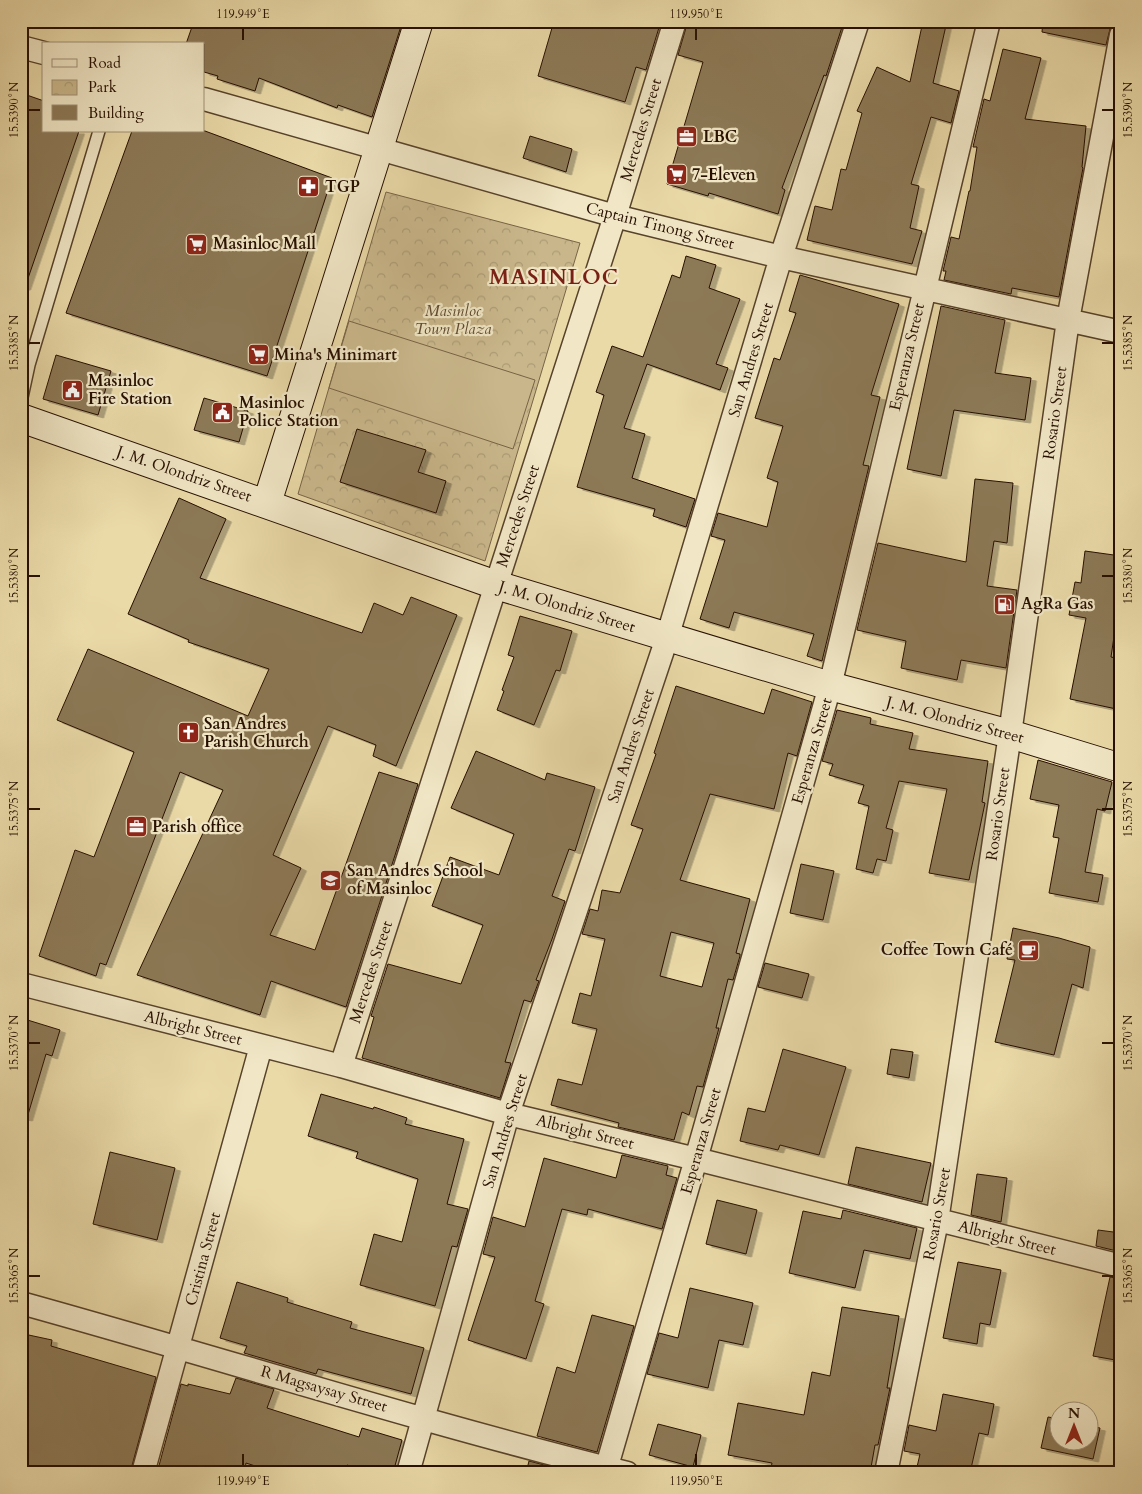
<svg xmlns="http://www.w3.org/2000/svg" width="1142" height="1494" font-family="Cardo,serif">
	<defs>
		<pattern id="park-crowns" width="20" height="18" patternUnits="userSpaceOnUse" patternTransform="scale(1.25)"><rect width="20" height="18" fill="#c9b78b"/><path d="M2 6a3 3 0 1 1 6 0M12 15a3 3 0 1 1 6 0" fill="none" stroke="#ac9c76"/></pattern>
		<filter id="shadow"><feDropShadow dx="5.5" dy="3" stdDeviation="0" flood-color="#0004"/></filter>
	</defs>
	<rect width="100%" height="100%" fill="#eadaa8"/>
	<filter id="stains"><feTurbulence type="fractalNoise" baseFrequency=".004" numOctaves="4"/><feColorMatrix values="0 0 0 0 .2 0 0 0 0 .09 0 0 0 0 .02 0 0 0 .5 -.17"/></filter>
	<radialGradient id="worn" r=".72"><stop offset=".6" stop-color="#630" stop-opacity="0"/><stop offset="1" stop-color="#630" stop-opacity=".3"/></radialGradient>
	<path fill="url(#park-crowns)" stroke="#786346" d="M 386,192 L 580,243 L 485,561 L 298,494 Z"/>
	<path fill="#c9b78b" stroke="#786346" d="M 349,321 L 535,380 L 513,449 L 329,388 Z"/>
	<path fill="#8c7957" stroke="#260f00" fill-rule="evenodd" filter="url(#shadow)" d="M 194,21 L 397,21 L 402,23 L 372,117 L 338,105 L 337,108 L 259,78 L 255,91 L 217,79 L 218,76 L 204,72 L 204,44 L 186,44 Z
		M 554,21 L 661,21 L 646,70 L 636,67 L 625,102 L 538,76 Z
		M 688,21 L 844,21 L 826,76 L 824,75 L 782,188 L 785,190 L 778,214 L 709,193 L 708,196 L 667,184 L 703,62 L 678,55 Z
		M 923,21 L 947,21 L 933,83 L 959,91 L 951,123 L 931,117 L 911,184 L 919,186 L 910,228 L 922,231 L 912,264 L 807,240 L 815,206 L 832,210 L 841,169 L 846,170 L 862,113 L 857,111 L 877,67 L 910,82 Z
		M 1043,21 L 1112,21 L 1106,45 L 1042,32 Z
		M 1003,49 L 1041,58 L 1025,119 L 1086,126 L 1082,167 L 1083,168 L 1059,297 L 1012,288 L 1011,294 L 944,280 L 946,271 L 943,271 L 951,237 L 959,239 L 969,191 L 970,191 L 977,147 L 973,147 L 984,99 L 990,101 Z
		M 21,93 L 44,101 L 44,131 L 79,131 L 25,287 L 21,287 Z
		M 132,131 L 205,131 L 332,178 L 267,376 L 66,313 Z
		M 530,136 L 572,149 L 566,172 L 523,158 Z
		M 686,256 L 716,265 L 709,288 L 740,299 L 716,364 L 728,368 L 720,390 L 647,364 L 624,428 L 645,434 L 632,478 L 695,499 L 686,527 L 653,516 L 655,509 L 577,487 L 604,395 L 596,392 L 612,346 L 643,357 L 672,275 L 680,278 Z
		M 800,275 L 899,304 L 871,395 L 880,397 L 863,465 L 869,466 L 822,661 L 807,656 L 814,634 L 734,612 L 729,628 L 700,619 L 725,540 L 711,536 L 718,513 L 767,527 L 778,482 L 767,478 L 783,426 L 755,418 L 774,358 L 780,360 L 796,313 L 789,311 Z
		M 941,306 L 1005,320 L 995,373 L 1031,378 L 1025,420 L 954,410 L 941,476 L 907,469 Z
		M 56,355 L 111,371 L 98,415 L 43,399 Z
		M 204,398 L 248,411 L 239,442 L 194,430 Z
		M 357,429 L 426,450 L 418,472 L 446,481 L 436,513 L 340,482 Z
		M 975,479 L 1013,483 L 1007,543 L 994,541 L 987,586 L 1017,590 L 1006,668 L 961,660 L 957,680 L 901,668 L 906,641 L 857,630 L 878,543 L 966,562 Z
		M 179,498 L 226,519 L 200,578 L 362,633 L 374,603 L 403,615 L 411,597 L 457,615 L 396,766 L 373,756 L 376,745 L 328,726 L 273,855 L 301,868 L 270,935 L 315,950 L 379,772 L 418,784 L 346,1007 L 271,981 L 260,1015 L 137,975 L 223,790 L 180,772 L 106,965 L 100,963 L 96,976 L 39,956 L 75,850 L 94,857 L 134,752 L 57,720 L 88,649 L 248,716 L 269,669 L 188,642 L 189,640 L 128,614 Z
		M 1085,551 L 1121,556 L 1121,589 L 1111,657 L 1121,659 L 1121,710 L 1070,699 L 1086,618 L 1069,615 L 1075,582 L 1081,583 Z
		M 520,616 L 572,631 L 560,671 L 556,670 L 534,725 L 497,710 L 504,691 L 502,690 L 514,657 L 508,655 Z
		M 676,686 L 764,714 L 772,689 L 812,702 L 797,756 L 788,753 L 774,809 L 710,794 L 680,880 L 750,899 L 736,953 L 740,954 L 740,956 L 733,980 L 728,979 L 716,1028 L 719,1028 L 703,1087 L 697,1086 L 689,1115 L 682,1112 L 674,1140 L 618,1127 L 619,1123 L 551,1105 L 558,1079 L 582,1085 L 597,1029 L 572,1023 L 580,993 L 591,996 L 605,939 L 582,934 L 590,909 L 598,911 L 602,890 L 620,893 L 643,829 L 631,825 L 656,754 L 654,753 ZM 671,932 L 714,943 L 702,987 L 660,976 Z
		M 837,710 L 871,718 L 870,724 L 913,733 L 909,749 L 988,761 L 982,802 L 985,803 L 969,880 L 929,873 L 947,789 L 899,781 L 886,828 L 893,830 L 886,861 L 877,859 L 873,873 L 856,869 L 869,806 L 858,803 L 864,785 L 829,775 L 833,764 L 822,761 Z
		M 476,751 L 545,780 L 547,773 L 595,787 L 575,851 L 569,849 L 552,896 L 565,901 L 552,939 L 536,980 L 539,981 L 531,1002 L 524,1000 L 505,1062 L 511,1063 L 500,1098 L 362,1058 L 374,1017 L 371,1016 L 388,964 L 461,984 L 483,925 L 432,906 L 450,857 L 499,875 L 514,834 L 451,808 Z
		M 1038,760 L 1112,782 L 1105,811 L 1097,809 L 1085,872 L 1103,875 L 1098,902 L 1049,893 L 1059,838 L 1053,837 L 1059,805 L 1030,799 Z
		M 801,864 L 834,871 L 823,920 L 790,913 Z
		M 1013,928 L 1059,938 L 1090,947 L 1083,988 L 1072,984 L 1054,1055 L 995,1042 L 1015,960 L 1007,959 Z
		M 765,963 L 809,974 L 802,998 L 758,987 Z
		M 21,1018 L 60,1030 L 52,1056 L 46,1054 L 27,1118 L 21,1117 Z
		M 783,1049 L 846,1067 L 819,1155 L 780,1145 L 778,1150 L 740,1141 L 748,1108 L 765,1112 Z
		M 891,1049 L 913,1052 L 909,1078 L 887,1074 Z
		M 321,1094 L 373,1109 L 374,1107 L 407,1118 L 405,1124 L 464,1139 L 447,1204 L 468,1209 L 457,1247 L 452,1246 L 435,1306 L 360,1285 L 374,1234 L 402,1242 L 418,1179 L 356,1158 L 358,1152 L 308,1136 Z
		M 856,1147 L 931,1163 L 922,1202 L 848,1184 Z
		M 110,1152 L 175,1168 L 157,1240 L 93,1224 Z
		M 622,1155 L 668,1166 L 666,1175 L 677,1178 L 662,1229 L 588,1209 L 587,1215 L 562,1209 L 535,1301 L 544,1304 L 526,1359 L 468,1340 L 495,1257 L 483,1254 L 493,1217 L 525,1227 L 544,1158 L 616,1178 Z
		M 977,1174 L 1007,1178 L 1001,1222 L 971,1215 Z
		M 717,1200 L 757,1210 L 746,1254 L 706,1244 Z
		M 843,1210 L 917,1228 L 910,1259 L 864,1250 L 855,1288 L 789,1273 L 803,1211 L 841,1219 Z
		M 1098,1230 L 1121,1233 L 1121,1252 L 1096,1246 Z
		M 958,1262 L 1001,1270 L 990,1325 L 980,1323 L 977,1344 L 943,1338 Z
		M 1110,1277 L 1121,1279 L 1121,1361 L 1093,1356 Z
		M 237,1282 L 288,1298 L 287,1302 L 352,1322 L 350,1328 L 424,1348 L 411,1394 L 318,1369 L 316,1374 L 244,1353 L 247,1346 L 220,1338 Z
		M 690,1288 L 753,1303 L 743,1345 L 719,1340 L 708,1388 L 647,1374 L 659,1333 L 678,1338 Z
		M 842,1307 L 899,1316 L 887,1388 L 890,1388 L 878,1445 L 875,1445 L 870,1473 L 770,1473 L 772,1463 L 728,1455 L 738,1403 L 804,1415 L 812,1372 L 830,1376 Z
		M 592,1315 L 634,1326 L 597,1452 L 537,1436 L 557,1367 L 575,1373 Z
		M 24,1334 L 52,1340 L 51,1346 L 156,1377 L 130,1473 L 33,1473 L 21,1470 L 21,1347 Z
		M 236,1378 L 274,1389 L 267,1408 L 359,1437 L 362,1428 L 402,1440 L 393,1473 L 373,1473 L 347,1465 L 344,1473 L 277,1473 L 246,1463 L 244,1473 L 157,1473 L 181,1384 L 188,1386 L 188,1384 L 230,1394 Z
		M 943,1394 L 994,1404 L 988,1435 L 979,1433 L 970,1473 L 944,1473 L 917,1467 L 920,1454 L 904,1451 L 909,1425 L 936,1431 Z
		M 1048,1417 L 1060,1419 L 1060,1442 L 1090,1442 L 1090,1426 L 1100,1428 L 1093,1459 L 1041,1448 Z
		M 658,1424 L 701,1435 L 693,1467 L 649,1455 Z
		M 529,1461 L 548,1466 L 573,1473 L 526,1473 Z"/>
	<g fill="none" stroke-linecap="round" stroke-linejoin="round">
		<defs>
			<path id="lane" d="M 21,402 L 29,365 L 99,131"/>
			<path id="street" d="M 21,47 L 44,53
				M 204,99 L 615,216 L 781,257 L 1121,332
				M 21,984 L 341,1066 L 508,1114 L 696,1159 L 1121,1266
				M 341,1066 L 615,216 L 675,21
				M 21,1303 C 223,1359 424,1423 627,1473
				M 143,1473 L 261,1046
				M 408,1473 L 508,1114 L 667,638 L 781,257 L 858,21
				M 605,1473 L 696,1159 L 830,686 L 989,21
				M 886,1473 L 937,1221 L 1010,734 L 1068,320 L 1121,35"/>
			<path id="secondary" d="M 21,418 L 496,585 L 830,686 L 1010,734 L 1121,768
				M 267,503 L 419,21"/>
		</defs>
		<use href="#lane" stroke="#57422a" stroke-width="14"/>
		<use href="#street" stroke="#57422a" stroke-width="25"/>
		<use href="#secondary" stroke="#260f00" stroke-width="30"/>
		<use href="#lane" stroke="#f1e7c6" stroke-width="11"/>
		<use href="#street" stroke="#f1e7c6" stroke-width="22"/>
		<use href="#secondary" stroke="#f1e7c6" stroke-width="28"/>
	</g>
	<path fill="none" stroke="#260f00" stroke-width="2" d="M 243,28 L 243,40M 696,28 L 696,40M 28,110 L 40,110M 1102,110 L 1114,110M 28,343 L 40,343M 1102,343 L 1114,343M 28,576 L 40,576M 1102,576 L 1114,576M 28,809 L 40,809M 1102,809 L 1114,809M 28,1043 L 40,1043M 1102,1043 L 1114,1043M 28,1276 L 40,1276M 1102,1276 L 1114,1276M 243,1454 L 243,1466M 696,1454 L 696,1466"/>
	<defs>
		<symbol id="office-square" viewBox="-11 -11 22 22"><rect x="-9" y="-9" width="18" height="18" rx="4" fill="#8f2418" stroke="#f1e7c6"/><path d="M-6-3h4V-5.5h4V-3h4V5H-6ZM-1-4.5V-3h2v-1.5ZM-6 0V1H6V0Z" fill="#fff"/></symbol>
		<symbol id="supermarket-square" viewBox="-11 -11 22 22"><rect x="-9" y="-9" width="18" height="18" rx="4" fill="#8f2418" stroke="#f1e7c6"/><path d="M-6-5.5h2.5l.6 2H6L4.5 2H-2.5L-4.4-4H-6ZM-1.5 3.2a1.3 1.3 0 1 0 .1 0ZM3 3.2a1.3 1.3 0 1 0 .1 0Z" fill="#fff"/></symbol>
		<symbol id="pharmacy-square" viewBox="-11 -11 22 22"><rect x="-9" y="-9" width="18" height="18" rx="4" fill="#8f2418" stroke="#f1e7c6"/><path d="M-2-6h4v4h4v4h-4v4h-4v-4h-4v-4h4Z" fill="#fff"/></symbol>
		<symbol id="civic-square" viewBox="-11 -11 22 22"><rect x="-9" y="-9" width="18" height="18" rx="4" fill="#8f2418" stroke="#f1e7c6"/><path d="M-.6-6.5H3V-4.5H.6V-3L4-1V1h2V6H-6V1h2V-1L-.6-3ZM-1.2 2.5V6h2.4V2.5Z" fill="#fff"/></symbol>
		<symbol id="fuel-square" viewBox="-11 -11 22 22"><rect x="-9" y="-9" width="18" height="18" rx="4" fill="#8f2418" stroke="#f1e7c6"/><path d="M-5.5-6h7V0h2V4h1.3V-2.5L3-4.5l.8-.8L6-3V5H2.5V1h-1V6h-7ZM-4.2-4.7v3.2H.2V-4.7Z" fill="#fff"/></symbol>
		<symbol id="church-square" viewBox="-11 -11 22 22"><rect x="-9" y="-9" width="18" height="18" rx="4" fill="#8f2418" stroke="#f1e7c6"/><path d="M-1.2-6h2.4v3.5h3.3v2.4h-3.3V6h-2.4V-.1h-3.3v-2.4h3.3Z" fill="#fff"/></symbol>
		<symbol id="school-square" viewBox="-11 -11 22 22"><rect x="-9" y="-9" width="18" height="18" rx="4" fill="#8f2418" stroke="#f1e7c6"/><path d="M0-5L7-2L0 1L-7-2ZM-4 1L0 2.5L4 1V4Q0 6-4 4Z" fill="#fff"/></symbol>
		<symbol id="cafe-square" viewBox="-11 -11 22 22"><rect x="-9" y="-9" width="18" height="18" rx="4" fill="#8f2418" stroke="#f1e7c6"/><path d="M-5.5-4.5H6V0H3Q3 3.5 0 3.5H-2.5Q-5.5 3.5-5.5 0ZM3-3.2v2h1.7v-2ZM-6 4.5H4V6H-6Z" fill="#fff"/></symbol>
	</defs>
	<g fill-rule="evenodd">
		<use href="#office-square" x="674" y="124" width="25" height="25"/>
		<use href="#supermarket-square" x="664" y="162" width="25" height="25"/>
		<use href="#pharmacy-square" x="296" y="174" width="25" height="25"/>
		<use href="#supermarket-square" x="184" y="232" width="25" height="25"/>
		<use href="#supermarket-square" x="246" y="342" width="25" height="25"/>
		<use href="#civic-square" x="60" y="378" width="25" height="25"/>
		<use href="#civic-square" x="210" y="400" width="25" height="25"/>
		<use href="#fuel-square" x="992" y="592" width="25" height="25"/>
		<use href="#church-square" x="176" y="720" width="25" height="25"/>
		<use href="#office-square" x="124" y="814" width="25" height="25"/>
		<use href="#school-square" x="318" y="868" width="25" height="25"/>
		<use href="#cafe-square" x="1016" y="938" width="25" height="25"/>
	</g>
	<g text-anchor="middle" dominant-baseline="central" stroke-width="4.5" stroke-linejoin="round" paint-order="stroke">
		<g font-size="16" fill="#260f00" stroke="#f1e7c6">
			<text transform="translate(641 130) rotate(-73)">Mercedes Street</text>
			<text transform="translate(660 226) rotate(14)">Captain Tinong Street</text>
			<text transform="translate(907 357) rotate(-77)">Esperanza Street</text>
			<text transform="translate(751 360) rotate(-73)">San Andres Street</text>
			<text transform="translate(1055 413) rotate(-82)">Rosario Street</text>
			<text transform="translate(184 474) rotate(19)">J. M. Olondriz Street</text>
			<text transform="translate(518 516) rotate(-72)">Mercedes Street</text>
			<text transform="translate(567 607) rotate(17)">J. M. Olondriz Street</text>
			<text transform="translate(955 720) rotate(15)">J. M. Olondriz Street</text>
			<text transform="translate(631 746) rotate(-72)">San Andres Street</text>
			<text transform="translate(812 751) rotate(-74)">Esperanza Street</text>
			<text transform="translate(998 814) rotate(-82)">Rosario Street</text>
			<text transform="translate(371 972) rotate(-72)">Mercedes Street</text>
			<text transform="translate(193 1028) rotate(14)">Albright Street</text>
			<text transform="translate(505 1131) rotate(-73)">San Andres Street</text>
			<text transform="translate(585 1132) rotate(14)">Albright Street</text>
			<text transform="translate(701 1141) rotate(-74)">Esperanza Street</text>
			<text transform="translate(937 1214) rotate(-80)">Rosario Street</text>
			<text transform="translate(1007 1238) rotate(14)">Albright Street</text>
			<text transform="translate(203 1259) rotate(-75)">Cristina Street</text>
			<text transform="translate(324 1389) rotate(16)">R Magsaysay Street</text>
		</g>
		<g font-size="16" font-weight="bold" fill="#260f00" stroke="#f1e7c6" text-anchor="start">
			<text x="703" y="137">LBC</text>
			<text x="692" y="175">7-Eleven</text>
			<text x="325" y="187">TGP</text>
			<text x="213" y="244">Masinloc Mall</text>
			<text x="274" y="355">Mina's Minimart</text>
			<text x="88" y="381">Masinloc<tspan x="88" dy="18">Fire Station</tspan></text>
			<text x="239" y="403">Masinloc<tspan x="239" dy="18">Police Station</tspan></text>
			<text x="1021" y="604">AgRa Gas</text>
			<text x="204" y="724">San Andres<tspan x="204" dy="18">Parish Church</tspan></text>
			<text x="152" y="827">Parish office</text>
			<text x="347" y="871">San Andres School<tspan x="347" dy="18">of Masinloc</tspan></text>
			<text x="1013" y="950" text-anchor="end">Coffee Town Café</text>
		</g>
		<g font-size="16" font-style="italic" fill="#5f4a31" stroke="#f1e7c6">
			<text x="453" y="311">Masinloc<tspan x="453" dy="18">Town Plaza</tspan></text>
		</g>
		<g font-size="21" font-weight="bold" letter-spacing="1" fill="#7a1f14" stroke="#f1e7c6">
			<text x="554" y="277">MASINLOC</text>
		</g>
	</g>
	<rect width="1142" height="1494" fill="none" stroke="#eadaa8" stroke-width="55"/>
	<rect x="42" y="42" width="162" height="90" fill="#f1e7c6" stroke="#a09177"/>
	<rect x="52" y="59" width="25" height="8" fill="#f1e7c6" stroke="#a09177"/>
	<text x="88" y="68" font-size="15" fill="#260f00">Road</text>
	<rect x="52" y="80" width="25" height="15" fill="url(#park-crowns)" stroke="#a09177"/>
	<text x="88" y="92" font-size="15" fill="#260f00">Park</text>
	<rect x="52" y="105" width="25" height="15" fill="#8c7957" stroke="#a09177"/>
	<text x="88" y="118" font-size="15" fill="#260f00">Building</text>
	<g transform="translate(1074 1426)"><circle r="24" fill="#f1e7c6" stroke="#a09177"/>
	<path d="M0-4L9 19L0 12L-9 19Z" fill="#8f2418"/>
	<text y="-8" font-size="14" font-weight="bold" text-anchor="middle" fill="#260f00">N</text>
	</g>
	<rect x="28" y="28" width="1086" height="1438" fill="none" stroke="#260f00" stroke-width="2"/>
	<g font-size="12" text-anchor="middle" fill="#260f00">
		<text x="243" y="18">119.949°E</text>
		<text x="696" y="18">119.950°E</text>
		<text transform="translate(14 110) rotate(-90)" y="4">15.5390°N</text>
		<text transform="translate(1128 110) rotate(-90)" y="4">15.5390°N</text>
		<text transform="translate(14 343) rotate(-90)" y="4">15.5385°N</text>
		<text transform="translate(1128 343) rotate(-90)" y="4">15.5385°N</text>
		<text transform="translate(14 576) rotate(-90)" y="4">15.5380°N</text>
		<text transform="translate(1128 576) rotate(-90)" y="4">15.5380°N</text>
		<text transform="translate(14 809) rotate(-90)" y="4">15.5375°N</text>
		<text transform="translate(1128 809) rotate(-90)" y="4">15.5375°N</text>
		<text transform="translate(14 1043) rotate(-90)" y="4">15.5370°N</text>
		<text transform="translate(1128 1043) rotate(-90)" y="4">15.5370°N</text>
		<text transform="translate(14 1276) rotate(-90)" y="4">15.5365°N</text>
		<text transform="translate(1128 1276) rotate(-90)" y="4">15.5365°N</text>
		<text x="243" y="1485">119.949°E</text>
		<text x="696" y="1485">119.950°E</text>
	</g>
	<rect width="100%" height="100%" filter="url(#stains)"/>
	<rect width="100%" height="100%" fill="url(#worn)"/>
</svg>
